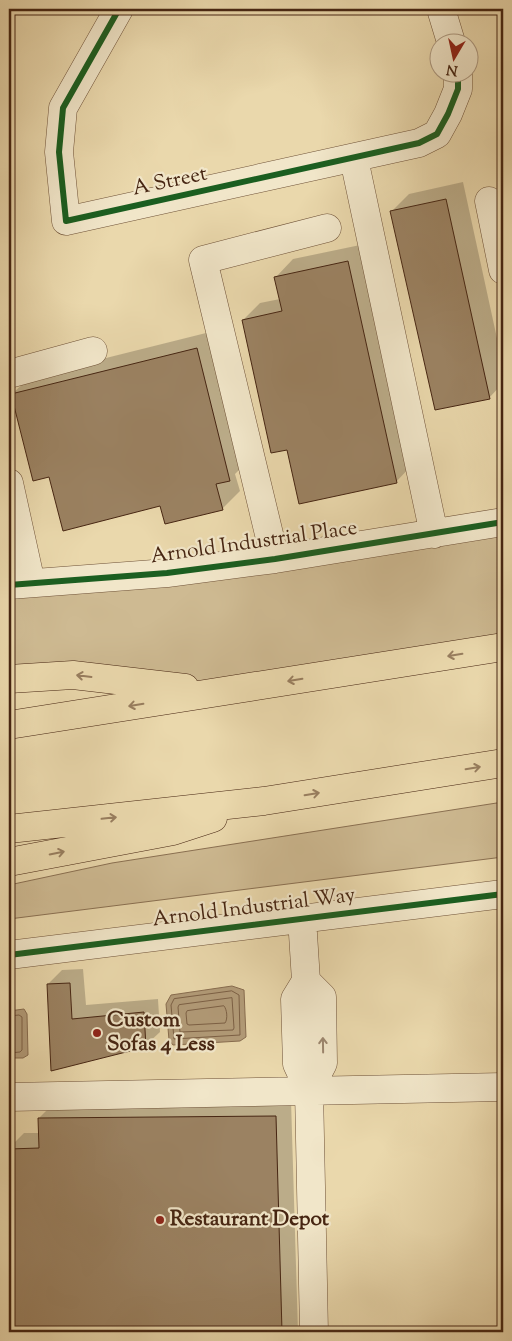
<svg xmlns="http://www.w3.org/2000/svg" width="512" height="1341" font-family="'Sorts Mill Goudy',serif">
	<rect width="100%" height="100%" fill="#ead8ac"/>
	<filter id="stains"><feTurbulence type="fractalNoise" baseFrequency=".004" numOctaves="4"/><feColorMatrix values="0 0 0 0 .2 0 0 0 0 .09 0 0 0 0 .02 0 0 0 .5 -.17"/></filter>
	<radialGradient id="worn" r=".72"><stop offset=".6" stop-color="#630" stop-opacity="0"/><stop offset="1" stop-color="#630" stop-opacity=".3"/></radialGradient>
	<path fill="#ceba92" stroke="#8a7052" d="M 503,522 L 503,649 L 219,692 L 9,679 L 9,585 Z
		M 503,802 L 503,857 L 9,919 L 9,885 L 112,863 Z"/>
	<path fill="#b29b78" stroke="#876c4f" d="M 232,986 L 244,990 L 246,1037 L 240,1041 L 173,1045 L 169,1040 L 166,1004 L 171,995 Z
		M 24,1009 L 27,1014 L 28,1055 L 23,1058 L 9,1058 L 9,1011 Z"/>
	<path fill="#0003" d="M 463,182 L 503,366 L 503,383 L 489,398 L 392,211 L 409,194 Z
		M 365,244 L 413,464 L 396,482 L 288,448 L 243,320 L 260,303 L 280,299 L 276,277 L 293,259 Z
		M 214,331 L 247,462 L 235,474 L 240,491 L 222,509 L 161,505 L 50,475 L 12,394 L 30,377 Z
		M 83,969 L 86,1005 L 158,999 L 160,1032 L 145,1046 L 52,1070 L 48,984 L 62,970 Z
		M 291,1100 L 298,1332 L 13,1332 L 9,1148 L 24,1133 L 40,1133 L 39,1118 L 55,1102 Z"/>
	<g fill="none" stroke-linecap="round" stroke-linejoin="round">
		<path stroke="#7c6045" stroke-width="1" d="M 232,991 L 239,995 L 240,1035 L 174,1039 L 171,1005 L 174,999 Z
			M 232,998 L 234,1028 L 233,1030 L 180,1032 L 178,1007 L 179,1005 Z
			M 224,1006 C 227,1009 228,1019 225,1023 L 189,1025 L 187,1024 L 186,1013 L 187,1011 Z
			M 9,1016 L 19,1015 L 22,1017 L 22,1050 L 20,1052 L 9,1053"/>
	</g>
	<path fill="#9b8262" stroke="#462512" d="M 446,199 L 490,399 L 435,410 L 390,211 Z
		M 348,261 L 397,483 L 299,504 L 287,450 L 271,453 L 242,320 L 282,311 L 274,277 Z
		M 197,348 L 230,481 L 216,484 L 223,510 L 165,524 L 160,506 L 63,531 L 49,477 L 33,481 L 11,394 Z
		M 70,983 L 72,1019 L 144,1012 L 146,1047 L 51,1071 L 47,984 Z
		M 276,1116 L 282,1332 L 12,1332 L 9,1233 L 9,1149 L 39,1148 L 38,1118 Z"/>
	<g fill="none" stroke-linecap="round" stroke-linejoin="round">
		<defs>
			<path id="minor" d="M 119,9 L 63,108 L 59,152 L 66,221 L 419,143 L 437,134 L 448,114 L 458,89 L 458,72
				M 441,9 L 451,42
				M 354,159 L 434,534
				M 489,201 L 503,270
				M 9,374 L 93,351
				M 9,483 L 31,583
				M 275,559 L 203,260 L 327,228
				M 9,585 L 167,573 L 275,559 L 503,522
				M 302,918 L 306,981 L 295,999 L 297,1064 L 309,1090 L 314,1332
				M 9,955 L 503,894
				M 306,981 L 322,997 L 323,1063 L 309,1090
				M 9,1097 L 503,1087"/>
			<path id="highway" d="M 9,679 L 73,675 L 185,688
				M 9,725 L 503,647
				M 9,829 L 264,801 L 503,763
				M 9,862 L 173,831 L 213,818"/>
		</defs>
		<use href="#minor" stroke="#6f5238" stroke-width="29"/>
		<use href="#highway" stroke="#462512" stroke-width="29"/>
		<use href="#minor" stroke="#f1e6c9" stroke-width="28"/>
		<use href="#highway" stroke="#ead8ac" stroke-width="28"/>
		<defs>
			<path id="cycleway" d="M 119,9 L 63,108 L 59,152 L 66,221 L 419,143 L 437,134 L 448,114 L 458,89 L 458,72
				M 9,585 L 167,573 L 275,559 L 503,522
				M 9,955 L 503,894"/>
		</defs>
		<use href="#cycleway" stroke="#f1e6c9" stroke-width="9"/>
		<use href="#cycleway" stroke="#1b5e20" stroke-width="6"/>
	</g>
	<defs><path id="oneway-shaft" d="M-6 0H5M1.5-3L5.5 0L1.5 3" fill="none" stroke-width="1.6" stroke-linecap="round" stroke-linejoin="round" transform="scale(1.25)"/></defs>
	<g stroke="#987e5f">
		<use href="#oneway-shaft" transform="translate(455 655) rotate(171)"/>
		<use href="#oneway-shaft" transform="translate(84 676) rotate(-173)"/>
		<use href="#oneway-shaft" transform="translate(295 680) rotate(171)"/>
		<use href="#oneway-shaft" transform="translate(136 705) rotate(171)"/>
		<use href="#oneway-shaft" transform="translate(473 768) rotate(-9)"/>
		<use href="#oneway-shaft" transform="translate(312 794) rotate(-9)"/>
		<use href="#oneway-shaft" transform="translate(109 818) rotate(-6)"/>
		<use href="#oneway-shaft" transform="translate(57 853) rotate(-11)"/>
	</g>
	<use stroke="#9c866e" href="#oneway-shaft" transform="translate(323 1045) rotate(-91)"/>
	<g fill="#8f2418" stroke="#f1e6c9" stroke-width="2">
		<circle cx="97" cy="1033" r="5"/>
		<circle cx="160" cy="1220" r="5"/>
	</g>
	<g text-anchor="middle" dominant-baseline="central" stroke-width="4.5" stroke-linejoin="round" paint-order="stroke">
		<g font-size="21" fill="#462512" stroke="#f1e6c9">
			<text transform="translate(170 182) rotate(-12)">A Street</text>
			<text transform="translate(254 543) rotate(-8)">Arnold Industrial Place</text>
			<text transform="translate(254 908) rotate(-7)">Arnold Industrial Way</text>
		</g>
		<g font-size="21" font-weight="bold" fill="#462512" stroke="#f1e6c9" text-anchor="start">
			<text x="107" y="1021">Custom<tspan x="107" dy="24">Sofas 4 Less</tspan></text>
			<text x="170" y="1220">Restaurant Depot</text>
		</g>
	</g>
	<rect width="512" height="1341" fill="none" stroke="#ead8ac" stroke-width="30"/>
	<rect x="10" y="10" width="492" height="1321" fill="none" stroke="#462512" stroke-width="2.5"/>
	<rect x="15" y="15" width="482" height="1311" fill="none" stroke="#462512"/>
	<g transform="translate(454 58) rotate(189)"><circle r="24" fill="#f1e6c9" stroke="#ad9980"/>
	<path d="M0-4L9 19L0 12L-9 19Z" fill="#8f2418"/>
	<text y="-8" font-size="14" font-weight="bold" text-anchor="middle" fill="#462512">N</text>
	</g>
	<rect width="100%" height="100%" filter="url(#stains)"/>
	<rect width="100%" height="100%" fill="url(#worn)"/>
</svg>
